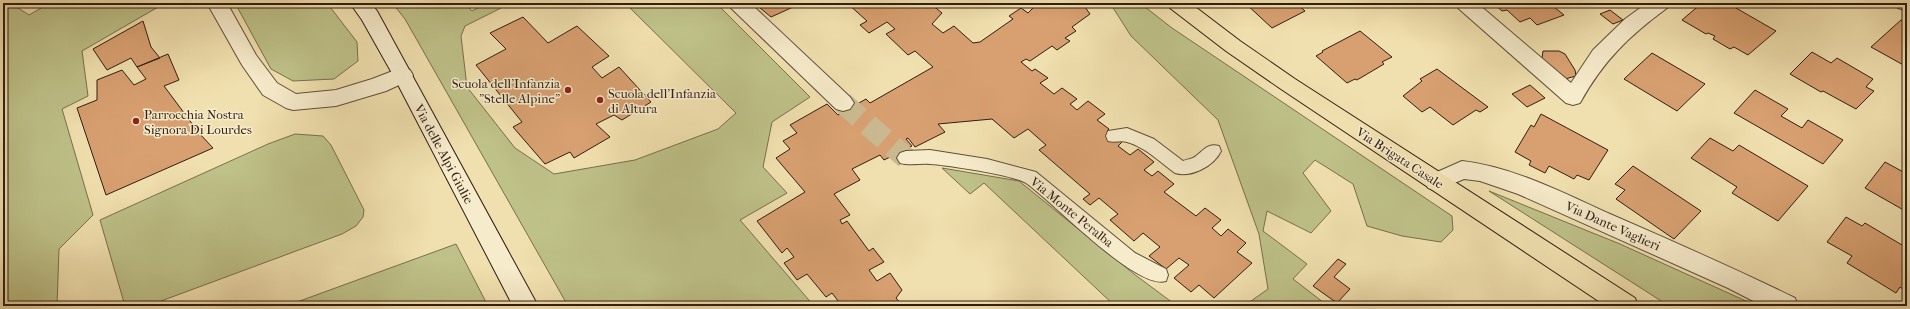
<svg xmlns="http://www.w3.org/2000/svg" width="1910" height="309" font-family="'IM FELL French Canon',serif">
	<rect width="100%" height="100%" fill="#f1e0af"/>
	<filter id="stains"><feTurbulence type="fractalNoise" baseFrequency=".005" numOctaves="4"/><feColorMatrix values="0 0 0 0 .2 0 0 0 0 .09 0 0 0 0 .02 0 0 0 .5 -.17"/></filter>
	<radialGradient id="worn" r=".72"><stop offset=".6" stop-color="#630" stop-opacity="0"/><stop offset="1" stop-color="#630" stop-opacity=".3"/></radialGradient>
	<path fill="#bec188" stroke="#776f4e" d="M 3,3 L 10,3 L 29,15 L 50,3 L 165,3 L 82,51 L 88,96 L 62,109 L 93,215 L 59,249 L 57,306 L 3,306 Z
		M 235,3 L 327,3 L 357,42 L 358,61 L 334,79 L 293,81 L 271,69 Z
		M 392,3 L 464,3 L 472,11 L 487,3 L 511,3 L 465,26 L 461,36 L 467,87 L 515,148 L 554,174 L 635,160 L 718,129 L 736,113 L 625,3 L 716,3 L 810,97 L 772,122 L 763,167 L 787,193 L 740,220 L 814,306 L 568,306 L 405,19 Z
		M 1110,3 L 1140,3 L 1172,28 L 1452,216 L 1453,230 L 1441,242 L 1402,236 L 1367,226 L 1353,184 L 1315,160 L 1303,173 L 1331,211 L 1311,233 L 1267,211 L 1263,231 L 1307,264 L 1293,279 L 1328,306 L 1244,306 L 1268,289 L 1259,234 L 1218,120 L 1131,36 Z
		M 295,134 L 323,136 L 331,145 L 364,210 L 363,217 L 356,226 L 342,234 L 153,304 L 125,306 L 100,220 L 268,144 Z
		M 942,168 L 1019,181 L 1134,274 L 1177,306 L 1115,306 L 984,183 L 970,194 Z
		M 1489,191 L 1620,244 L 1757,306 L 1669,306 Z
		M 456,244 L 488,306 L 286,306 Z"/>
	<path fill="#d8a071" stroke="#301d13" d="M 754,3 L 802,3 L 771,17 Z
		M 847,3 L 920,3 L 926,8 L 931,4 L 942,13 L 932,24 L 943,33 L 954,26 L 973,43 L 980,42 L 1013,19 L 1009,16 L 1021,8 L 1028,13 L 1034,7 L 1027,3 L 1091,3 L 1085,7 L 1090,14 L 1072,27 L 1076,31 L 1065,38 L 1070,41 L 1057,50 L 1052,46 L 1030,61 L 1026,59 L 1021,62 L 1032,71 L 1035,69 L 1048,78 L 1040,83 L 1054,94 L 1062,88 L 1077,99 L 1070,104 L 1077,110 L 1088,101 L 1105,114 L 1097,120 L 1109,129 L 1107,131 L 1122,142 L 1118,146 L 1130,155 L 1138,149 L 1154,162 L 1144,170 L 1152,176 L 1158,171 L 1174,184 L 1164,192 L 1196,216 L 1205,208 L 1221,220 L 1212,228 L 1221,236 L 1228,229 L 1246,243 L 1237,252 L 1252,263 L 1214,298 L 1199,285 L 1191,292 L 1174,278 L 1189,265 L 1179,258 L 1166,269 L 1149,256 L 1160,247 L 1143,233 L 1134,241 L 1110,220 L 1118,214 L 1099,198 L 1090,205 L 1083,199 L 1090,194 L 1039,150 L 1046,145 L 1028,129 L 1014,138 L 992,119 L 938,124 L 945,132 L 915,147 L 908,138 L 906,139 L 912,146 L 884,160 L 880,155 L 852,169 L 860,180 L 834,194 L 850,215 L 840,220 L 842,224 L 847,221 L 869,251 L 873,248 L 884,262 L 869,270 L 877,281 L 890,273 L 902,290 L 896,298 L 903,306 L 842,306 L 832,293 L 826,297 L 807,274 L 797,280 L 784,263 L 794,257 L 787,248 L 782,253 L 757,221 L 805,192 L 776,158 L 790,149 L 783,141 L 797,133 L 790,125 L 827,104 L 838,115 L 866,99 L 870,103 L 933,67 L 915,51 L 908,55 L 886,34 L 895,29 L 887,22 L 869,33 L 860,25 L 867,21 Z
		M 1245,3 L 1296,3 L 1305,11 L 1272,28 Z
		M 1493,3 L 1549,3 L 1564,15 L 1537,25 L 1530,18 L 1520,22 L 1507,10 L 1502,11 Z
		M 1702,3 L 1741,3 L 1736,8 L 1776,31 L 1748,55 L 1734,47 L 1730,49 L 1713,39 L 1715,36 L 1708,33 L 1706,34 L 1682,20 Z
		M 1610,10 L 1623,20 L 1613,24 L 1600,14 Z
		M 523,17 L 548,43 L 577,26 L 609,56 L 592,67 L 602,78 L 619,67 L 651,102 L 622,120 L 614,115 L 596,124 L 610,137 L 574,158 L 570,152 L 545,164 L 513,127 L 522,122 L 476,65 L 506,49 L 490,33 Z
		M 1901,20 L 1907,23 L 1907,67 L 1871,47 Z
		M 143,21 L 151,47 L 160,58 L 137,67 L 131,58 L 107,70 L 93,49 Z
		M 1360,31 L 1392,57 L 1382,62 L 1384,64 L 1357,80 L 1355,79 L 1347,83 L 1316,56 L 1323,52 L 1322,51 Z
		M 1543,51 L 1559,51 L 1565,54 L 1575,70 L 1576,76 L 1565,79 L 1550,68 L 1542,58 Z
		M 1812,52 L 1831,63 L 1837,58 L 1873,79 L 1866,87 L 1874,91 L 1856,109 L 1823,91 L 1821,92 L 1790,74 Z
		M 1652,53 L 1705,84 L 1677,111 L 1624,79 Z
		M 168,54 L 179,80 L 164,86 L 199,133 L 213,148 L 106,195 L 77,108 L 97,100 L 97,80 L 122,70 L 134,85 L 146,79 L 137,67 Z
		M 1437,69 L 1488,107 L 1480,112 L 1476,110 L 1453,125 L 1430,107 L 1422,112 L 1403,96 L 1422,81 L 1420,79 Z
		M 1530,85 L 1545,98 L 1527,107 L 1512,94 Z
		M 1755,90 L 1788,109 L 1781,116 L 1802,128 L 1808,120 L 1843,140 L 1823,164 L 1734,113 Z
		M 1541,114 L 1608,150 L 1589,180 L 1577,175 L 1574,179 L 1549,166 L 1545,173 L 1529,165 L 1531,161 L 1515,152 L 1531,125 L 1534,127 Z
		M 1710,138 L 1733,151 L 1739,145 L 1808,186 L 1778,221 L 1732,193 L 1737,187 L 1691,158 Z
		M 1885,162 L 1907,174 L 1907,212 L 1865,188 Z
		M 1633,166 L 1701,211 L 1674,239 L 1616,199 L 1625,190 L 1615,184 Z
		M 1846,217 L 1862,226 L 1865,223 L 1907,248 L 1907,292 L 1900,287 L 1896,293 L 1847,263 L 1852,256 L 1827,242 Z
		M 1338,259 L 1346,264 L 1334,277 L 1350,289 L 1337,303 L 1313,286 Z"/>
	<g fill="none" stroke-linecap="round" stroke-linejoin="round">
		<path stroke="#cab990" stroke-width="22" stroke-dasharray="22 11" stroke-linecap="butt" d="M 843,103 L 906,158"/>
		<defs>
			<path id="lane" d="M 1127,128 L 1154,139 L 1183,161 C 1188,159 1193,159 1196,156 C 1204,150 1208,143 1219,146 L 1221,151 C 1214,166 1191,178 1175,173 C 1160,162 1145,147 1127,142 C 1121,140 1115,143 1108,141 L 1106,136 L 1108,131 Z
				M 930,150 L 987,159 L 1036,172 L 1135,253 L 1166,269 L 1168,275 L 1166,281 C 1137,291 1052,201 1026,183 C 1013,175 947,165 930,164 C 920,163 910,166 900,163 L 897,158 L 900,153 L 906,151 Z"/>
			<path id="street" d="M 207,3 L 227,3 L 256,55 L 277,83 L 296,94 L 336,90 L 372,79 L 403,67 L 410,70 L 413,75 L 410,80 L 386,91 L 336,106 L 293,110 L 286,108 L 263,95 L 242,65 Z
				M 728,3 L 750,3 L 850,97 L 854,103 L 850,109 L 843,111 L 836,109 L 731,8 Z
				M 1455,3 L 1477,3 L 1571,83 L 1593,50 L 1625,19 L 1647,3 L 1670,3 L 1667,8 C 1629,36 1603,61 1580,103 L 1573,105 L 1566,103 L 1458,8 Z
				M 1895,3 L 1907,3 L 1907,11 L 1898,8 Z
				M 1462,161 C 1514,167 1563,193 1610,214 C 1672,241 1734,268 1795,298 L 1798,306 L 1763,306 L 1728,288 L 1518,194 L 1480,181 L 1464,179 L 1436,191 L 1428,188 L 1425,182 L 1428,176 Z"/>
			<path id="secondary" d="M 350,3 L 371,3 L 377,11 L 538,306 L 513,306 L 393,75 L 362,20 Z"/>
			<path id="primary" d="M 1167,3 L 1190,3 L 1240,41 L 1295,79 L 1635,298 L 1638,306 L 1606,306 L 1281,89 L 1226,51 L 1170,8 Z"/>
		</defs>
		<use href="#lane" stroke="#604e3a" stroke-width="2"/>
		<use href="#street" stroke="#604e3a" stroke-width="2"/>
		<use href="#secondary" stroke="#301d13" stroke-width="2"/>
		<use href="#primary" stroke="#301d13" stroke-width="2"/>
		<use href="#lane" fill="#f6ebcb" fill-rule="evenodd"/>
		<use href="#street" fill="#f6ebcb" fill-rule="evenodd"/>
		<use href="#secondary" fill="#f6ebcb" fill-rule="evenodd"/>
		<use href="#primary" fill="#f1e0af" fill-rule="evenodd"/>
	</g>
	<g fill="#8f2418" stroke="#f6ebcb" stroke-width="1.5">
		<circle cx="568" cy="90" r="4"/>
		<circle cx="600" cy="100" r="4"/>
		<circle cx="136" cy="121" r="4"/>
	</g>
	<g text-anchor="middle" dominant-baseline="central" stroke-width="3" stroke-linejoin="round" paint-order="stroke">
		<g font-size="13" fill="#301d13" stroke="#f6ebcb" text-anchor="start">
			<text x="560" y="83" text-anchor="end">Scuola dell'Infanzia<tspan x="560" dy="15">"Stelle Alpine"</tspan></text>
			<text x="608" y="93">Scuola dell'Infanzia<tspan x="608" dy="15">di Altura</tspan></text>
			<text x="144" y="114">Parrocchia Nostra<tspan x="144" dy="15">Signora Di Lourdes</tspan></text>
		</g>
		<g font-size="13" fill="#301d13" stroke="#f6ebcb">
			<text transform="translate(444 154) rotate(62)">Via delle Alpi Giulie</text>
			<text transform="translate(1400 158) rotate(33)">Via Brigata Casale</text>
			<text transform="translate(1072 212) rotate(39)">Via Monte Peralba</text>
			<text transform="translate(1613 226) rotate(24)">Via Dante Vaglieri</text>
		</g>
	</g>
	<rect width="1910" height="309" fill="none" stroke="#f1e0af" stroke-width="16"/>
	<rect x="4" y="4" width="1902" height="301" fill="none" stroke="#301d13" stroke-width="2"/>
	<rect x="8" y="8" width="1894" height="293" fill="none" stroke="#301d13"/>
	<rect width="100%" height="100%" filter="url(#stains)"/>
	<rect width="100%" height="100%" fill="url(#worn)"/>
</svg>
